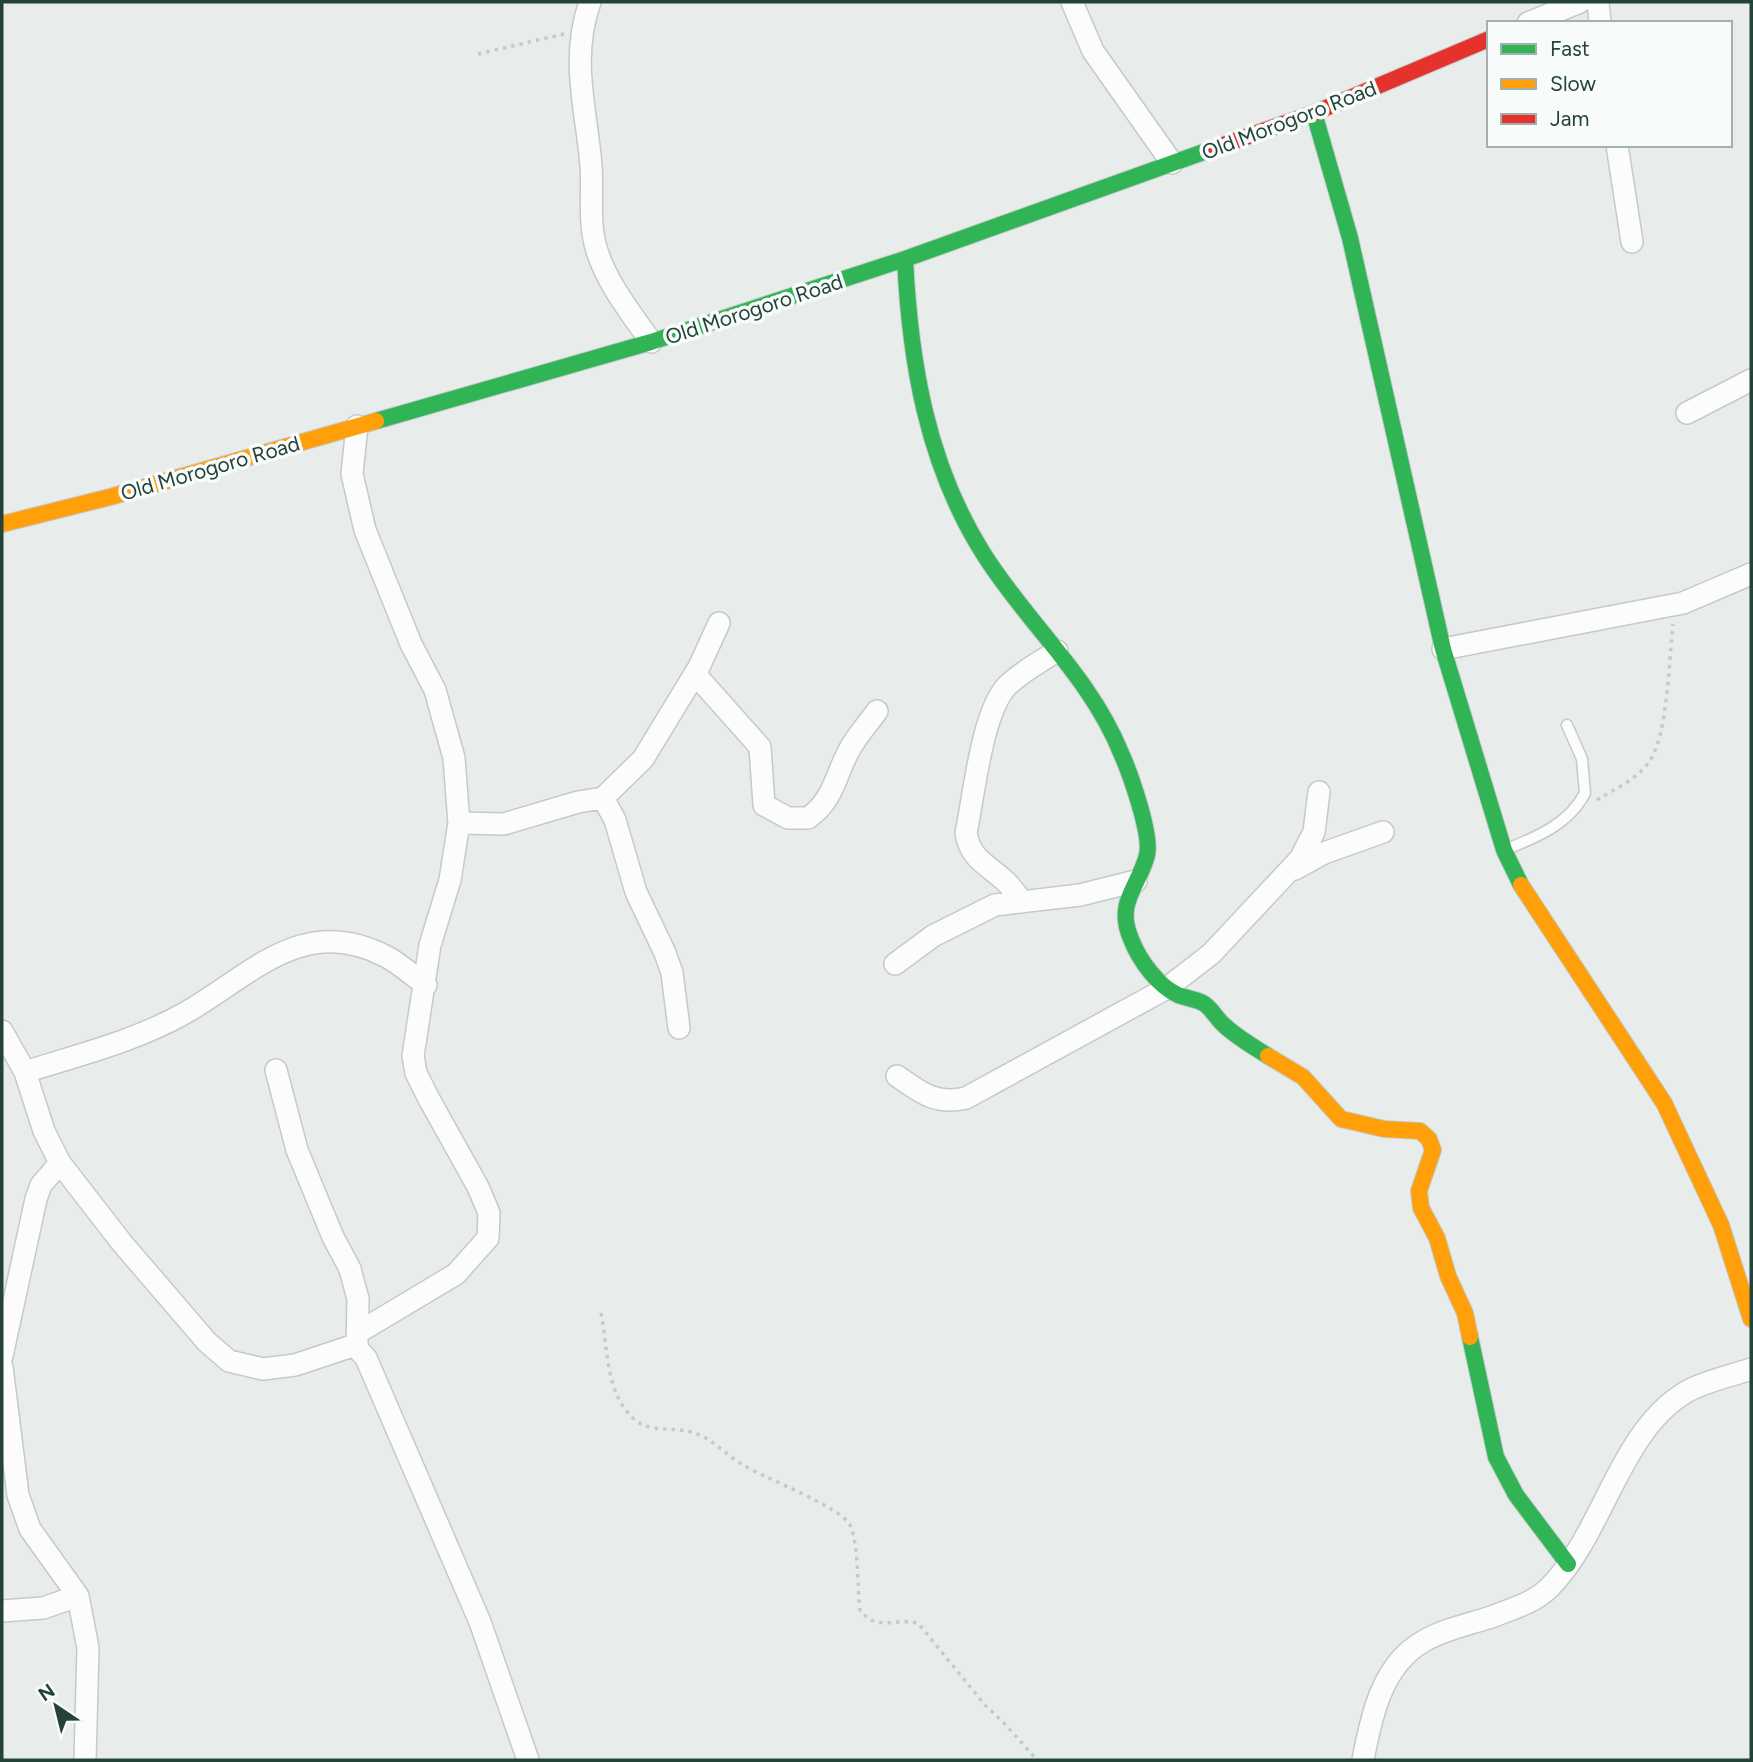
<svg xmlns="http://www.w3.org/2000/svg" width="1753" height="1762" font-family="Figtree,sans-serif">
	<rect width="100%" height="100%" fill="#e8edeb"/>
	<g fill="none" stroke-linecap="round" stroke-linejoin="round">
		<defs>
			<path id="lane" d="M 1507,849 C 1537,837 1569,824 1585,793 L 1582,759 L 1567,725"/>
			<path id="street" d="M 590,2 C 570,59 586,107 591,165 C 593,193 588,223 597,251 C 608,285 631,313 651,342
				M 1072,2 L 1093,51 L 1172,163
				M 1598,2 L 1600,23
				M 1528,23 L 1580,2
				M 1617,145 L 1632,242
				M 1687,413 L 1751,380
				M 357,426 L 352,474 L 365,530 L 411,644 L 435,690 L 454,758 L 459,823 L 450,880 L 430,945 L 413,1056 L 416,1073 L 429,1099 L 478,1187 L 489,1213 L 488,1238 L 456,1274 L 359,1332
				M 1443,649 L 1683,603 L 1751,574
				M 695,674 L 760,747 L 764,805 L 788,818 L 808,818 C 837,798 836,768 854,742 C 861,731 870,721 877,711
				M 603,798 L 615,820 L 636,892 L 665,953 L 672,973 L 679,1028
				M 459,823 L 504,824 L 578,802 L 603,798 L 643,759 L 699,667 L 719,623
				M 1295,869 L 1324,853 L 1383,832
				M 1022,902 C 1017,895 1011,886 1004,880 C 986,864 970,858 966,833 C 974,795 982,712 1007,686 C 1021,672 1040,662 1057,651
				M 895,964 L 933,936 L 995,905 L 1080,895 L 1136,881
				M 2,1031 L 25,1072 L 44,1131 L 60,1163 L 122,1243 L 207,1342 L 229,1361 L 263,1369 L 295,1365 L 349,1347 L 356,1347 L 366,1358 L 480,1622 L 528,1760
				M 276,1070 L 297,1150 L 333,1237 L 350,1269 L 358,1299 L 357,1345
				M 25,1072 C 78,1055 136,1041 185,1013 C 253,974 303,913 387,957 C 400,964 413,976 426,985
				M 897,1076 C 921,1093 936,1105 966,1098 L 1167,988 L 1211,954 L 1300,859 L 1314,832 L 1319,792
				M 2,1356 L 36,1199 L 41,1185 L 60,1163
				M 2,1367 L 18,1495 L 30,1529 L 78,1596 L 88,1648 L 85,1760
				M 2,1611 L 43,1608 L 78,1596
				M 1363,1760 C 1371,1717 1382,1664 1424,1641 C 1444,1629 1471,1624 1494,1616 C 1514,1608 1534,1603 1550,1587 C 1604,1532 1619,1432 1686,1392 C 1705,1381 1731,1376 1751,1369"/>
			<path id="fast" d="M 1314,113 L 1350,238 L 1443,649 L 1504,850 L 1521,885
				M 905,259 C 910,362 927,464 983,553 C 1026,622 1090,676 1121,753 C 1130,773 1152,835 1147,855 C 1139,887 1115,902 1131,939 C 1139,960 1158,986 1178,995 C 1186,998 1195,999 1203,1003 C 1212,1008 1217,1020 1225,1026 C 1238,1038 1254,1047 1268,1056
				M 376,421 L 651,342 L 905,259 L 1212,149
				M 1470,1337 L 1496,1457 L 1516,1495 L 1568,1564"/>
			<path id="slow" d="M 2,524 L 110,497 L 376,421
				M 1521,885 L 1664,1103 L 1721,1225 L 1751,1319
				M 1268,1056 L 1303,1077 L 1341,1119 L 1384,1129 L 1420,1131 L 1429,1139 L 1433,1150 L 1419,1191 L 1421,1208 L 1437,1238 L 1448,1276 L 1465,1313 L 1470,1337"/>
			<path id="jam" d="M 1212,149 L 1314,113 L 1489,39"/>
		</defs>
		<use href="#lane" stroke="#c5cac8" stroke-width="13"/>
		<use href="#street" stroke="#c5cac8" stroke-width="24"/>
		<use href="#fast" stroke="#c3cbc8" stroke-width="18"/>
		<use href="#slow" stroke="#c3cbc8" stroke-width="18"/>
		<use href="#jam" stroke="#c3cbc8" stroke-width="18"/>
		<path stroke="#c3ccca" stroke-width="3.5" stroke-dasharray="3.5 5" stroke-linecap="butt" d="M 478,54 L 564,34
			M 1597,800 C 1615,789 1636,780 1649,762 C 1668,736 1669,658 1673,624
			M 601,1313 C 608,1347 605,1392 633,1418 C 649,1434 676,1426 695,1433 C 714,1440 726,1455 743,1465 C 764,1478 841,1507 850,1525 C 859,1545 857,1587 860,1610 C 876,1632 896,1618 918,1623 L 985,1705 L 1005,1724 L 1037,1760"/>
		<use href="#lane" stroke="#fcfcfc" stroke-width="10"/>
		<use href="#street" stroke="#fcfcfc" stroke-width="21"/>
		<use href="#fast" stroke="#30b455" stroke-width="16"/>
		<use href="#slow" stroke="#ff9f0a" stroke-width="16"/>
		<use href="#jam" stroke="#e5322d" stroke-width="16"/>
	</g>
	<g text-anchor="middle" dominant-baseline="central" stroke-width="7" stroke-linejoin="round" paint-order="stroke">
		<g font-size="21" fill="#24423a" stroke="#f7fbf9">
			<text transform="translate(1289 120) rotate(-21)">Old Morogoro Road</text>
			<text transform="translate(754 309) rotate(-18)">Old Morogoro Road</text>
			<text transform="translate(210 468) rotate(-16)">Old Morogoro Road</text>
		</g>
	</g>
	<rect width="1753" height="1762" fill="none" stroke="#24423a" stroke-width="7"/>
	<rect x="1487" y="21" width="245" height="126" fill="#f7fbf9" stroke="#a3b1ad" stroke-width="2"/>
	<rect x="1501" y="44" width="35" height="10" fill="#30b455" stroke="#a3b1ad" stroke-width="2"/>
	<text x="1550" y="56" font-size="21" fill="#24423a">Fast</text>
	<rect x="1501" y="79" width="35" height="10" fill="#ff9f0a" stroke="#a3b1ad" stroke-width="2"/>
	<text x="1550" y="91" font-size="21" fill="#24423a">Slow</text>
	<rect x="1501" y="114" width="35" height="10" fill="#e5322d" stroke="#a3b1ad" stroke-width="2"/>
	<text x="1550" y="126" font-size="21" fill="#24423a">Jam</text>
	<g transform="translate(56 1706) rotate(325)" stroke="#f7fbf9" stroke-width="5" paint-order="stroke">
	<path d="M0-5L12 26L0 18L-12 26Z" fill="#24423a"/>
	<text y="-10" font-size="19" font-weight="bold" text-anchor="middle" fill="#24423a">N</text>
	</g>
</svg>
